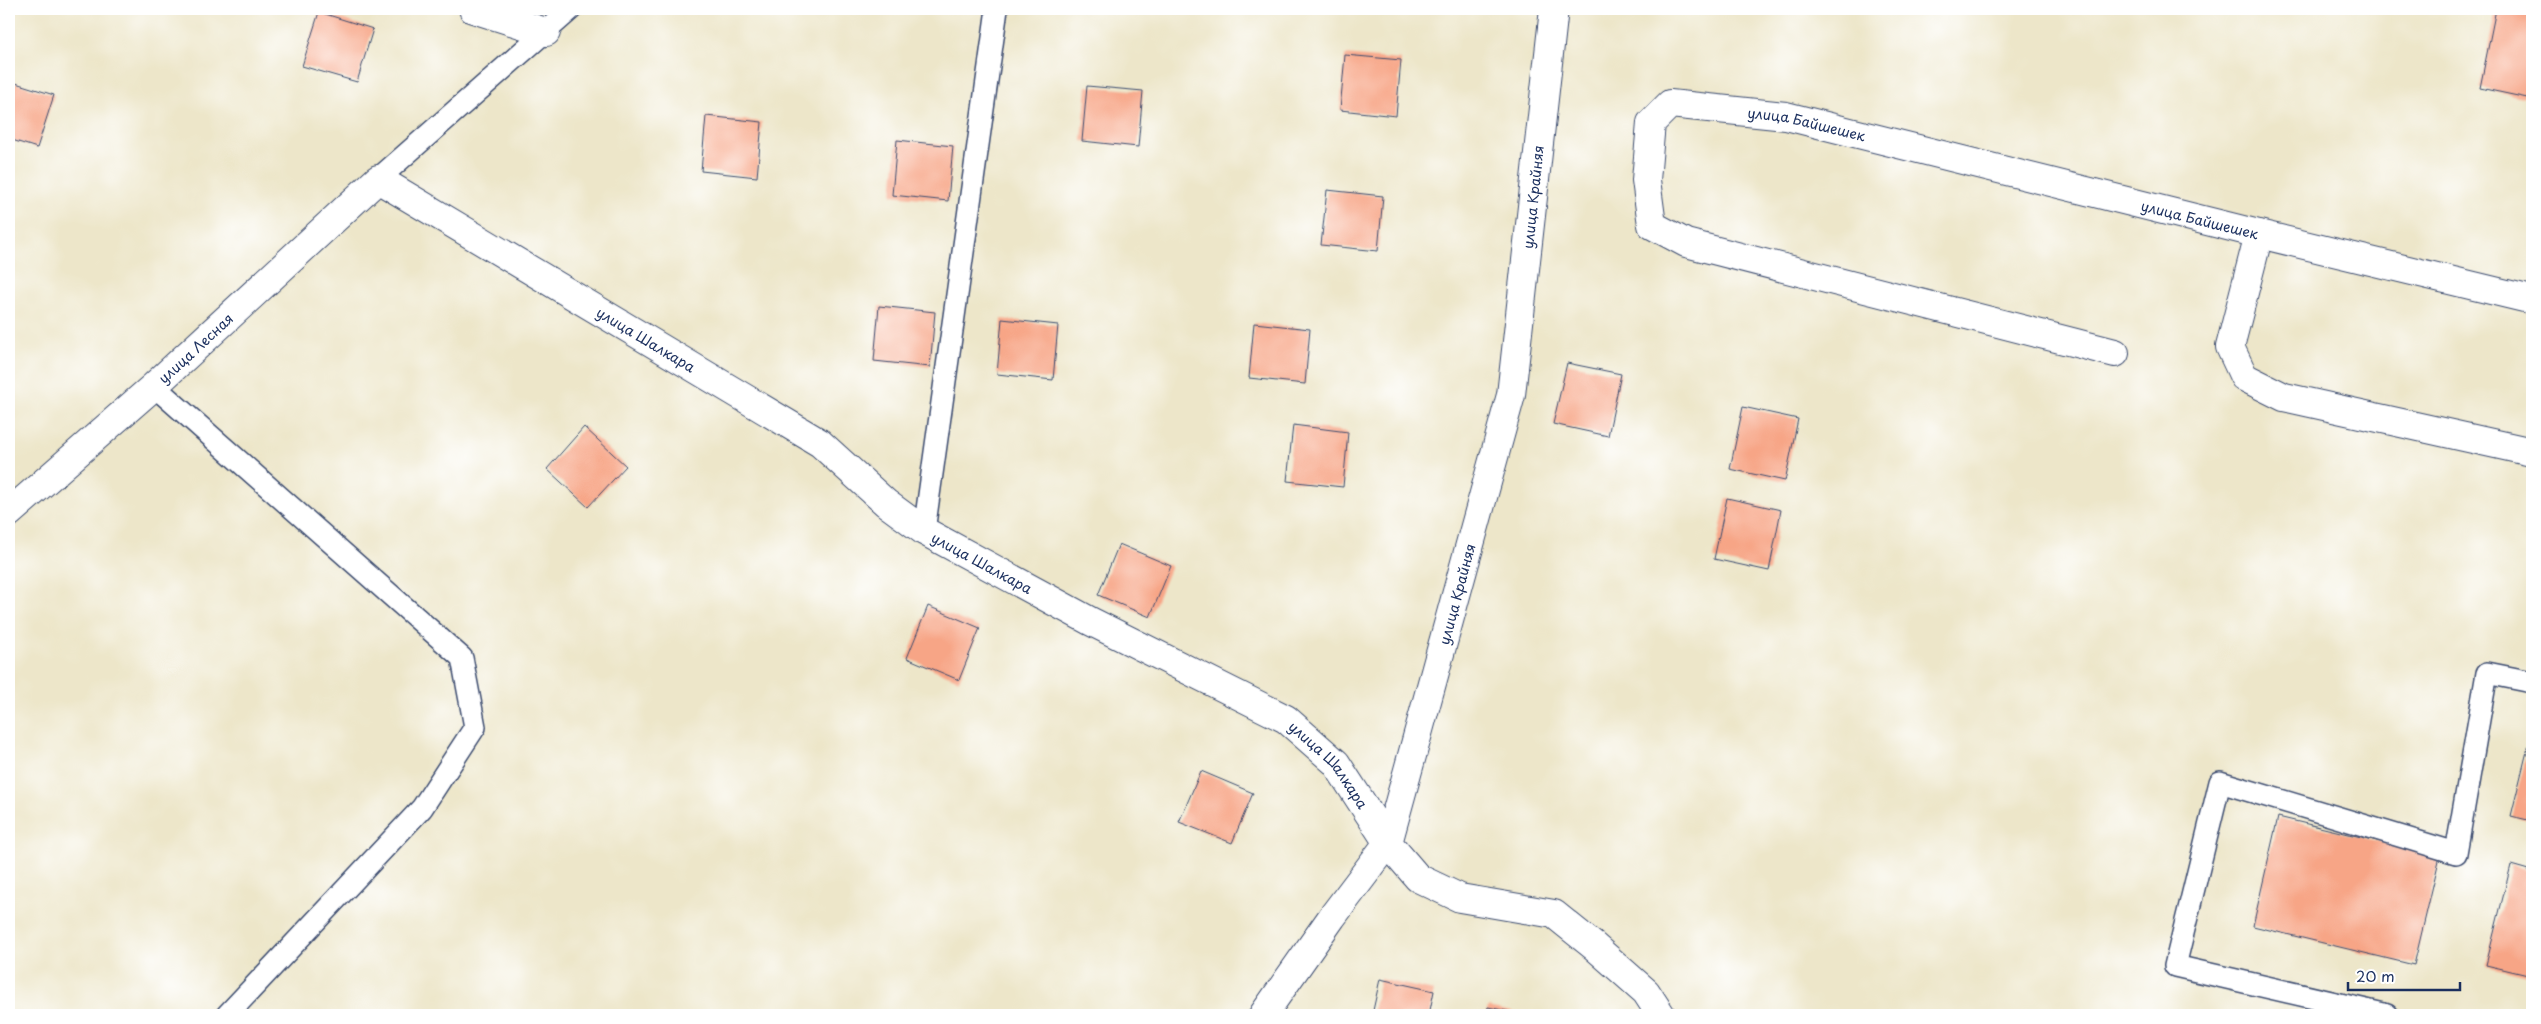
<svg xmlns="http://www.w3.org/2000/svg" width="2541" height="1024" font-family="'Playpen Sans',sans-serif">
	<rect width="100%" height="100%" fill="#fff"/>
	<filter id="ink" filterUnits="userSpaceOnUse"><feTurbulence type="fractalNoise" baseFrequency=".02" numOctaves="2"/><feDisplacementMap in="SourceGraphic" scale="10" xChannelSelector="R" yChannelSelector="G"/><feConvolveMatrix kernelMatrix="1 2 1 2 8 2 1 2 1" color-interpolation-filters="sRGB"/></filter>
	<filter id="wash" filterUnits="userSpaceOnUse"><feTurbulence type="fractalNoise" baseFrequency=".0096" numOctaves="4" result="noise"/><feDisplacementMap in="SourceGraphic" scale="20" xChannelSelector="R" yChannelSelector="G"/><feGaussianBlur stdDeviation="1.12" result="paint"/><feColorMatrix in="noise" values="0 0 0 0 0 0 0 0 0 0 0 0 0 0 0 0 0 1.4 0 .05"/><feComposite in="paint" operator="in"/></filter>
	<g filter="url(#wash)">
		<rect width="100%" height="100%" fill="#ede6c9"/>
		<g id="blocks">
			<path fill="#f7a586" d="M 2496,9 L 2532,9 L 2532,99 L 2480,88 Z
				M 319,12 L 373,29 L 357,82 L 302,66 Z
				M 1345,55 L 1401,60 L 1396,116 L 1340,110 Z
				M 9,81 L 54,95 L 37,148 L 9,139 Z
				M 1087,86 L 1143,91 L 1138,147 L 1082,141 Z
				M 706,116 L 762,122 L 757,177 L 701,171 Z
				M 897,140 L 953,146 L 948,201 L 892,195 Z
				M 1327,190 L 1383,196 L 1378,251 L 1321,245 Z
				M 879,306 L 935,312 L 930,367 L 874,361 Z
				M 1002,319 L 1058,325 L 1053,380 L 997,374 Z
				M 1254,323 L 1310,329 L 1305,384 L 1249,378 Z
				M 1567,363 L 1621,374 L 1608,436 L 1553,424 Z
				M 1743,407 L 1798,419 L 1785,481 L 1730,469 Z
				M 1293,425 L 1348,432 L 1343,487 L 1287,481 Z
				M 584,427 L 626,466 L 588,507 L 547,469 Z
				M 1727,498 L 1781,510 L 1769,571 L 1714,559 Z
				M 1119,544 L 1171,566 L 1150,617 L 1098,595 Z
				M 928,606 L 980,628 L 959,680 L 907,658 Z
				M 2530,739 L 2532,740 L 2532,821 L 2511,816 Z
				M 1201,771 L 1253,793 L 1232,843 L 1179,822 Z
				M 2278,817 L 2440,856 L 2414,965 L 2253,926 Z
				M 2511,865 L 2532,871 L 2532,976 L 2486,965 Z
				M 1380,979 L 1434,991 L 1429,1015 L 1372,1015 Z
				M 1488,1007 L 1521,1014 L 1521,1015 L 1486,1015 Z"/>
		</g>
	</g>
	<g filter="url(#ink)">
		<use href="#blocks" fill-opacity="0" stroke="#3a4a6e" stroke-width="1"/>
		<g fill="none" stroke-linecap="round" stroke-linejoin="round">
			<defs>
				<path id="lane" d="M 378,179 L 571,9
					M 154,386 L 462,658 L 475,727 L 422,808 L 227,1015
					M 924,531 L 997,9
					M 2388,1015 L 2175,966 L 2220,782 L 2456,853 L 2487,673 L 2532,682"/>
				<g id="street">
					<path d="M 473,9 L 546,32"/>
					<path d="M 1554,9 L 1511,395 L 1388,843 L 1418,878 L 1460,898 L 1554,914 L 1595,947 L 1646,992 L 1661,1015"/>
					<path d="M 2259,234 L 2230,347 L 2244,377 L 2284,397 L 2532,452"/>
					<path id="s1" d="M 2115,353 L 1686,243 L 1652,225 L 1646,180 L 1651,123 L 1670,104 L 1786,116 L 2259,234 L 2532,300"/>
					<path id="s2" d="M 9,513 L 154,386 L 378,179 L 820,443 L 886,503 L 924,531 L 1090,621 L 1286,719 L 1336,763 L 1388,843 L 1332,917 L 1263,1015"/>
				</g>
			</defs>
			<use href="#lane" stroke="#3a4a6e" stroke-width="24"/>
			<use href="#street" stroke="#3a4a6e" stroke-width="30"/>
			<use href="#lane" stroke="#fff" stroke-width="21"/>
			<use href="#street" stroke="#fff" stroke-width="28"/>
		</g>
	</g>
	<g text-anchor="middle" dominant-baseline="central" stroke-width="5" stroke-linejoin="round" paint-order="stroke">
		<g font-size="14" fill="#1b2f5e" stroke="#fff">
			<text stroke="none"><textPath href="#s1" startOffset="749">улица Байшешек</textPath></text>
			<text transform="translate(1533 197) rotate(-84)">улица Крайняя</text>
			<text stroke="none"><textPath href="#s1" startOffset="1154">улица Байшешек</textPath></text>
			<text stroke="none"><textPath href="#s2" startOffset="810">улица Шалкара</textPath></text>
			<text stroke="none"><textPath href="#s2" startOffset="249">улица Лесная</textPath></text>
			<text stroke="none"><textPath href="#s2" startOffset="1215">улица Шалкара</textPath></text>
			<text transform="translate(1457 594) rotate(-75)">улица Крайняя</text>
			<text stroke="none"><textPath href="#s2" startOffset="1620">улица Шалкара</textPath></text>
		</g>
	</g>
	<rect width="2541" height="1024" fill="none" stroke="#fff" stroke-width="30"/>
	<path d="M2348 982v8h112v-8" fill="none" stroke="#1b2f5e" stroke-width="2.5"/>
	<text x="2356" y="982" font-size="15" fill="#1b2f5e" stroke="#ffffff" stroke-width="4" paint-order="stroke">20 m</text>
</svg>
